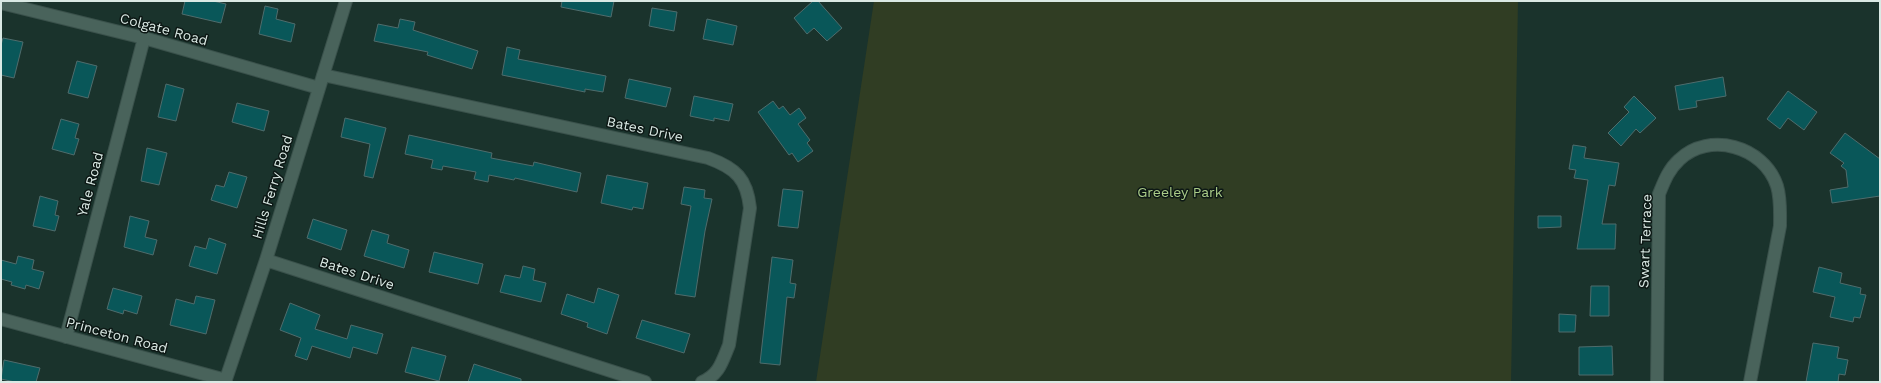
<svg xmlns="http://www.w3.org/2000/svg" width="1881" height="383" font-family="'Work Sans',sans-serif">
	<rect width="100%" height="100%" fill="#1a332c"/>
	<path fill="#303d23" d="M 874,1 L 1518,1 L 1511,382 L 816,382 Z"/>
	<path fill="#095759" stroke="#4f6c6c" d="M 185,1 L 213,1 L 226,4 L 221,23 L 182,14 Z
		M 562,1 L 614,1 L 611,17 L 561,7 Z
		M 813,1 L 818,1 L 842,28 L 827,41 L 814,28 L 807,34 L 794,18 Z
		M 265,6 L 278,9 L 276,19 L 295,24 L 291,42 L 259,34 Z
		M 652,8 L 677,12 L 674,31 L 649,26 Z
		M 400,19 L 415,22 L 413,30 L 478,51 L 472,69 L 427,55 L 428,52 L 374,41 L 378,24 L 398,28 Z
		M 707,19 L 737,26 L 733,45 L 703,39 Z
		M 3,38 L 23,42 L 14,78 L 1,75 L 1,45 Z
		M 507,47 L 520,50 L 518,59 L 606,76 L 603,92 L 585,89 L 585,92 L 502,75 Z
		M 77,61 L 97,66 L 88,98 L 68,93 Z
		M 1723,77 L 1726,96 L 1696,101 L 1697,107 L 1679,110 L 1675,86 Z
		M 629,79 L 671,88 L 666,107 L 625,98 Z
		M 166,84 L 184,89 L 176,121 L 158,117 Z
		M 1788,91 L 1817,112 L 1804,130 L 1788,118 L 1780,129 L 1767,119 Z
		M 694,96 L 733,104 L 729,121 L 714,118 L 714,121 L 690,116 Z
		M 1634,96 L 1656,118 L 1640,133 L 1636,129 L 1621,146 L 1608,133 L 1629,112 L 1624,107 Z
		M 773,101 L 779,109 L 783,106 L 790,115 L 799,108 L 806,118 L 798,124 L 810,140 L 807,143 L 813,151 L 798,162 L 792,153 L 789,155 L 758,112 Z
		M 237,103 L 269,111 L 264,131 L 232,122 Z
		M 345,118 L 386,128 L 373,178 L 364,176 L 370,144 L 341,137 Z
		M 61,119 L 79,124 L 75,138 L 79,139 L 74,155 L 52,149 Z
		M 1845,133 L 1880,159 L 1880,196 L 1832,203 L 1830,190 L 1848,187 L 1846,170 L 1841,166 L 1844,163 L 1830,153 Z
		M 409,135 L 492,153 L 491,158 L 533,166 L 534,162 L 581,173 L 577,192 L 515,178 L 514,180 L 489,175 L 488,182 L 474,179 L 476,172 L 443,166 L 442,170 L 431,168 L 433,160 L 405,154 Z
		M 1573,145 L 1586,147 L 1584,158 L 1619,163 L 1615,186 L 1609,185 L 1602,224 L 1616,224 L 1615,249 L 1577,249 L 1588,180 L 1574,178 L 1576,170 L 1569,169 Z
		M 147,148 L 167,153 L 159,185 L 141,181 Z
		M 229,172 L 247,177 L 237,208 L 211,200 L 216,185 L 224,187 Z
		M 607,175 L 648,183 L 643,209 L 633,207 L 632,210 L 601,203 Z
		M 684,187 L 705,190 L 704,198 L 712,199 L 705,231 L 695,297 L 675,294 L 691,206 L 681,204 Z
		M 783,189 L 803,191 L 798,228 L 778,226 Z
		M 40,196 L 58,201 L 55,215 L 59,216 L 55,231 L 33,226 Z
		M 130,216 L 149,221 L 145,237 L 157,240 L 153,255 L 124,247 Z
		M 1538,216 L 1561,216 L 1561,227 L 1538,228 Z
		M 313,219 L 347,230 L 341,250 L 307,238 Z
		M 372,230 L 389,235 L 387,243 L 409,250 L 404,268 L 364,256 Z
		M 209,238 L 226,244 L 217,274 L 189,266 L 195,246 L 206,249 Z
		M 434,252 L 483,264 L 478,284 L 429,272 Z
		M 18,256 L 34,260 L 32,269 L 44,272 L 39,289 L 26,285 L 25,289 L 11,285 L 12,282 L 1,279 L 1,260 L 16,264 Z
		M 772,257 L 793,260 L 790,283 L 796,284 L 794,298 L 787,297 L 780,365 L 760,363 Z
		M 523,266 L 535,269 L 533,280 L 546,283 L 541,302 L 500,292 L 505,275 L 520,278 Z
		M 1819,267 L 1842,273 L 1840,283 L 1861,288 L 1860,294 L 1866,295 L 1860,318 L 1854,317 L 1853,322 L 1830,317 L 1835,297 L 1813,292 Z
		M 1591,286 L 1609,286 L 1609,316 L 1590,316 Z
		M 113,288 L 142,296 L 137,314 L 124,310 L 123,314 L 107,309 Z
		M 598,288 L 619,295 L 607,334 L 587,327 L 588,323 L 561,314 L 567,294 L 594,303 Z
		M 196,296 L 215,300 L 206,334 L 170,325 L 176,299 L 194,304 Z
		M 290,303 L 320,315 L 315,329 L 347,339 L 351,325 L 383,334 L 377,354 L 353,347 L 350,358 L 312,346 L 307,360 L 295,356 L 301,338 L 280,330 Z
		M 1559,314 L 1576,315 L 1575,332 L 1559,332 Z
		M 642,320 L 690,334 L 684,353 L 636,338 Z
		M 1813,343 L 1839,347 L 1837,358 L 1848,360 L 1845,375 L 1839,374 L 1838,382 L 1806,382 Z
		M 1612,346 L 1613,375 L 1579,375 L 1579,347 Z
		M 412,347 L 446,356 L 439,381 L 405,372 Z
		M 4,360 L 40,368 L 36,382 L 15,382 L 1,379 Z
		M 474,364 L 521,379 L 521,382 L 468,382 Z"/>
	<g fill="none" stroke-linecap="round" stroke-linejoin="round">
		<defs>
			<path id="minor" d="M 1,3 L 144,38 L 319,88
				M 323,75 L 708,158 C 736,168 747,179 750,208 L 729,345 C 722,362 719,375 702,382
				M 266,260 L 645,382
				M 1,319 L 226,380
				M 66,337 L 144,38
				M 225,382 L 266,260 L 346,1
				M 1657,382 L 1659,194 C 1664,182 1668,170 1679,160 C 1709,131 1764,146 1777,186 C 1781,199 1780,213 1780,226 L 1750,382"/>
		</defs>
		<use href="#minor" stroke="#3a514b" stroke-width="14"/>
		<use href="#minor" stroke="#49635b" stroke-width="12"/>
	</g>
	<g text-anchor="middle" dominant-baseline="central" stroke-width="3" stroke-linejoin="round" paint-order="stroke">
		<g font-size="14" fill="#dae9e4" stroke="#0d1815">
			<text transform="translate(164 29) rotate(15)">Colgate Road</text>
			<text transform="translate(645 129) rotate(12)">Bates Drive</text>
			<text transform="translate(90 184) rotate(-75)">Yale Road</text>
			<text transform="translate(272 187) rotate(-73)">Hills Ferry Road</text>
			<text transform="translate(1645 241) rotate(-88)">Swart Terrace</text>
			<text transform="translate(357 273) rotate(18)">Bates Drive</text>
			<text transform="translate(117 335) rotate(15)">Princeton Road</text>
		</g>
		<g font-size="14" fill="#abcd89" stroke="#0d1815">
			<text x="1180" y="192">Greeley Park</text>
		</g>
	</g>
	<rect width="1881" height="383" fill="none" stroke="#dae9e4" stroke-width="4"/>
</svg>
